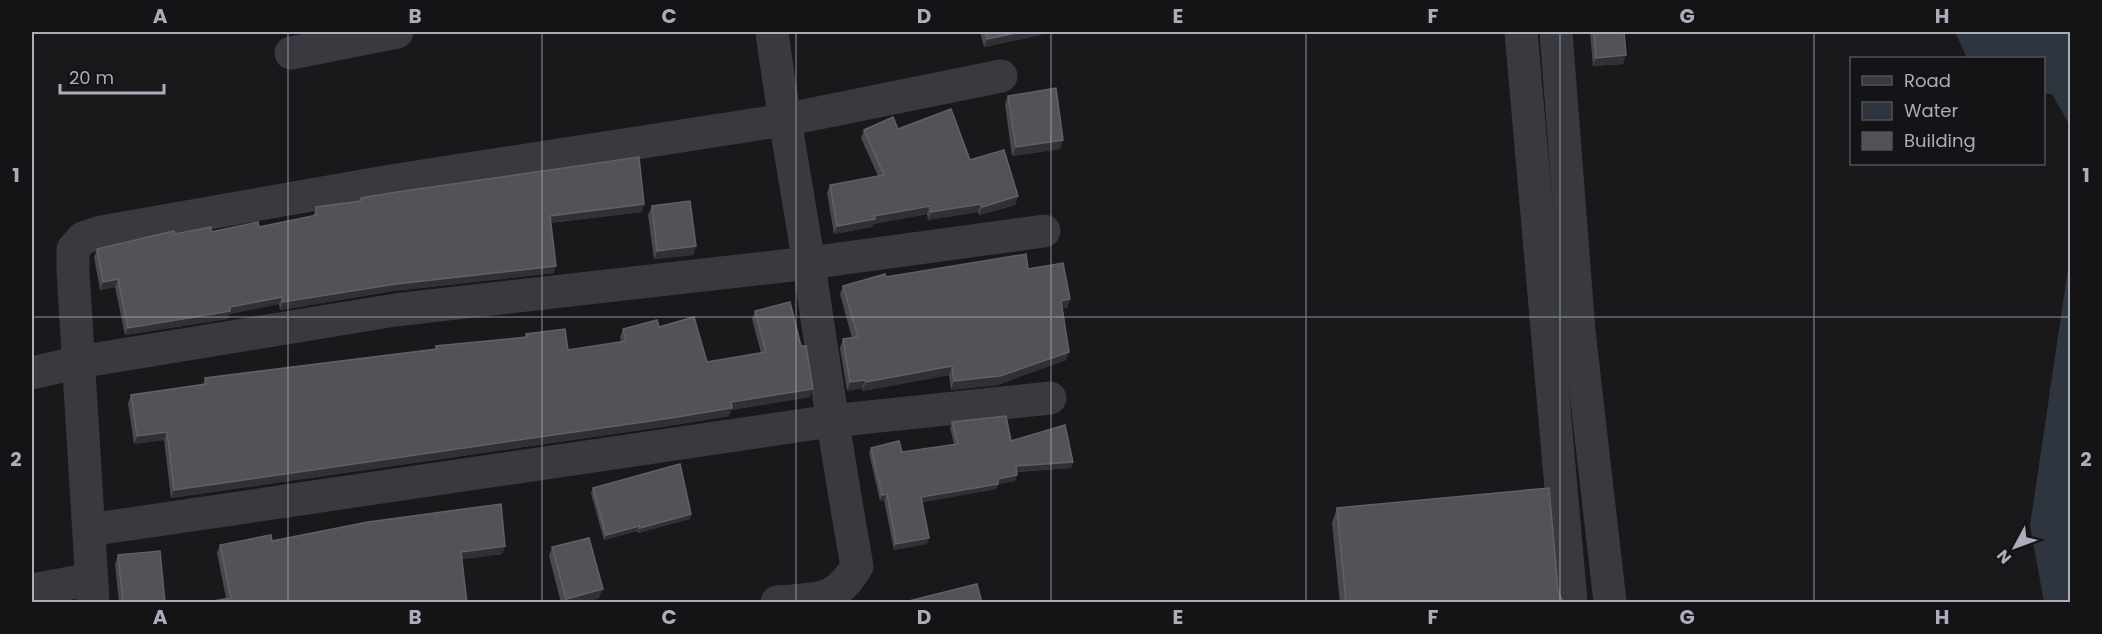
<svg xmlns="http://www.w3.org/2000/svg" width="2102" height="634" font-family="Poppins,sans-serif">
	<rect width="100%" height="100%" fill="#19191b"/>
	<path fill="#2e353f" d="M 1955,32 L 2070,32 L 2070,126 L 2052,94 L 2044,94 L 2044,58 L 1967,58 Z
		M 2070,255 L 2070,602 L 2044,602 L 2030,526 Z"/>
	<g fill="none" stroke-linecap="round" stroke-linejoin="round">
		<path stroke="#393a40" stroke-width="33" d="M 772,32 C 782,110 797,187 809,265 C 824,366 839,466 857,566 C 835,604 817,598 777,602
			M 291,53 L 397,32
			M 32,373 L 79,362 L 395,310 L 809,263 L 1044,231
			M 89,530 L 831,421 L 1050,398
			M 32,590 L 92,579
			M 93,602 L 73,271 L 73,249 L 83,238 L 101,232 L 391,181 L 784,120 L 1001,76"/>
		<path stroke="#393a40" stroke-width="33" d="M 1521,32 L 1571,602
			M 1556,32 L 1579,331 L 1610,602"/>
	</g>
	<path fill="#47494d" d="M 980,32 L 1042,32 L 1041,35 L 984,47 Z
		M 1590,32 L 1624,32 L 1623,64 L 1593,66 Z
		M 1008,96 L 1060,149 L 1012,156 L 1005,104 Z
		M 898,129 L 970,160 L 1018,196 L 1015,205 L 979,215 L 978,212 L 928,220 L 927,214 L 873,224 L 872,227 L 834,234 L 827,193 L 830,185 L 878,176 L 861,138 L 864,130 Z
		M 361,198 L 642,212 L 550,223 L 554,273 L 393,291 L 280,310 L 279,304 L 229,314 L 227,319 L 125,335 L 115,287 L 100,290 L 94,257 L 97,249 L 175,234 L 211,232 L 259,227 L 313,216 L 316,207 L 360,202 Z
		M 652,206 L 696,246 L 693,255 L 654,259 L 648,215 Z
		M 1028,269 L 1070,299 L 1067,308 L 1063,308 L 1066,360 L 997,385 L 951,390 L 949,375 L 862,391 L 862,388 L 847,391 L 840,348 L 843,339 L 852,338 L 840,294 L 843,286 L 886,277 Z
		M 755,311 L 810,397 L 731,410 L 729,416 L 668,426 L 171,498 L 164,440 L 134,444 L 128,403 L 131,395 L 203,385 L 205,378 L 435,349 L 436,346 L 525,338 L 526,334 L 568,350 L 621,342 L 620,337 L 623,329 L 659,327 L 707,362 L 761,353 L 752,319 Z
		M 952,422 L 1073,462 L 1071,468 L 1017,472 L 1017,475 L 1015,481 L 998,484 L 996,489 L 922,502 L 927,544 L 894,550 L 884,500 L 880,501 L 869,453 L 871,448 L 902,452 L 954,444 L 950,428 Z
		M 593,488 L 691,514 L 690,519 L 638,533 L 637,531 L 604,540 L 591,493 Z
		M 1337,508 L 1558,590 L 1561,598 L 1565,603 L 1340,603 L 1332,523 Z
		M 272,541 L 505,546 L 502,554 L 462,559 L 226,598 L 217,553 L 220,545 Z
		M 552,547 L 599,598 L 582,603 L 561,603 L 549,556 Z
		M 118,555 L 165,603 L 119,603 L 115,564 Z"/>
	<path fill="#303134" d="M 1020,32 L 1042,32 L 1041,35 L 984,47 L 987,39 Z
		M 1626,55 L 1623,64 L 1593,66 L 1596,58 Z
		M 1063,140 L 1060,149 L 1012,156 L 1016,147 Z
		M 1018,196 L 1015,205 L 979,215 L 982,207 Z
		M 644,204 L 642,212 L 547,223 L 550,216 Z
		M 981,204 L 978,212 L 928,220 L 931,212 Z
		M 930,206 L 927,214 L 873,224 L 872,227 L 834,234 L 837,226 L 874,216 Z
		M 696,246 L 693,255 L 654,259 L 657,251 Z
		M 556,266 L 554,273 L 393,291 L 280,310 L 283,302 L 396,284 Z
		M 118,279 L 115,287 L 100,290 L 103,282 Z
		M 282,297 L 279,304 L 229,314 L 227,319 L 125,335 L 128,328 Z
		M 1070,299 L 1067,308 L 1058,309 L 1061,301 Z
		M 1069,352 L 1066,360 L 997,385 L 951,390 L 954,381 Z
		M 952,366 L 949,375 L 862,391 L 866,382 Z
		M 865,380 L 862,388 L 847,391 L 850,382 Z
		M 813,389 L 810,397 L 731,410 L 729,416 L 668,426 L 171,498 L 174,490 Z
		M 167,432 L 164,440 L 134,444 L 137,436 Z
		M 1073,462 L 1071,468 L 1014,472 L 1016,466 Z
		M 1017,475 L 1015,481 L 998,484 L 996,489 L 919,503 L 921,497 Z
		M 887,494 L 884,500 L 880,501 L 882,495 Z
		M 691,514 L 690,519 L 638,533 L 640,528 Z
		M 639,526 L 637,531 L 604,540 L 606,535 Z
		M 929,538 L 927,544 L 894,550 L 896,544 Z
		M 505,546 L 502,554 L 458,560 L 461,552 Z
		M 603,589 L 599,598 L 582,603 L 564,603 L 566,599 Z"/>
	<path fill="#525359" stroke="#606168" stroke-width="1.5" d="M 985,32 L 1020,32 L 987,39 Z
		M 1594,32 L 1624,32 L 1626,55 L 1596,58 Z
		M 1056,88 L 1063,140 L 1016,147 L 1008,96 Z
		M 951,109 L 970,160 L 1004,150 L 1018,196 L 982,207 L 981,204 L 931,212 L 930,206 L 874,216 L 875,219 L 837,226 L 830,185 L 884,175 L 864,130 L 893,117 L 898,129 Z
		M 639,157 L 644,204 L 550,216 L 556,266 L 396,284 L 283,302 L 282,297 L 230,307 L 230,311 L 128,328 L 118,279 L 103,282 L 97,249 L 174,231 L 175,234 L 211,227 L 211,232 L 258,222 L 259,227 L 317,215 L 316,207 L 361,201 L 361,198 L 397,192 Z
		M 690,201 L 696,246 L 657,251 L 652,206 Z
		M 1026,254 L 1028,269 L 1063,263 L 1070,299 L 1061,301 L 1069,352 L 1000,376 L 954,381 L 952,366 L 866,382 L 865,380 L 850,382 L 843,339 L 858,337 L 843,286 L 885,274 L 886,277 Z
		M 790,302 L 801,346 L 806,346 L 813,389 L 731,402 L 732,408 L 671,418 L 174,490 L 167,432 L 137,436 L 131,395 L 206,384 L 205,378 L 437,349 L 436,346 L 527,337 L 526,334 L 565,329 L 568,350 L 626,341 L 623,329 L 657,320 L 659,327 L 694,317 L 707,362 L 766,352 L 755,311 Z
		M 1006,416 L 1011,441 L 1065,425 L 1073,462 L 1016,466 L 1017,475 L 998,479 L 998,484 L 921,497 L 929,538 L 896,544 L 887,494 L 882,495 L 871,448 L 899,441 L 902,452 L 958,444 L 952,422 Z
		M 680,464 L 691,514 L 640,528 L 639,526 L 606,535 L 593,488 Z
		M 1549,488 L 1558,590 L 1561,598 L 1565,603 L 1346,603 L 1337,508 Z
		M 501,504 L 505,546 L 461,552 L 467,603 L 201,603 L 231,598 L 220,545 L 271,535 L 272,541 L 368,522 Z
		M 589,538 L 603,589 L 566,599 L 552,547 Z
		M 160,551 L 165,603 L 123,603 L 118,555 Z
		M 977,584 L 982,603 L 901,603 Z"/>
	<path fill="none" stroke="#abadbb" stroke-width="1.5" stroke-opacity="0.55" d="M 288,32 L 288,602M 542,32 L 542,602M 796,32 L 796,602M 1051,32 L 1051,602M 1306,32 L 1306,602M 1560,32 L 1560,602M 1814,32 L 1814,602M 32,317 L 2070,317"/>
	<rect width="2102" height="634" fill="none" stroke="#141316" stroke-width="66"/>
	<rect x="1850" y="57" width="195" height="108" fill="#141316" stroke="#505158" stroke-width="1.5"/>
	<rect x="1862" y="76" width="30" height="9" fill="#393a40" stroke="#505158" stroke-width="1.5"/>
	<text x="1904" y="87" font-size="18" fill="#abadbb">Road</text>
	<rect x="1862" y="102" width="30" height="18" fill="#2e353f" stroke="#505158" stroke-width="1.5"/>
	<text x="1904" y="117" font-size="18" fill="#abadbb">Water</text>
	<rect x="1862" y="132" width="30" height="18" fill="#525359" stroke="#505158" stroke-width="1.5"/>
	<text x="1904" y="147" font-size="18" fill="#abadbb">Building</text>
	<g transform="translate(2015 547) rotate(229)" stroke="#141316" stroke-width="4.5" paint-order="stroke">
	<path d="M0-4.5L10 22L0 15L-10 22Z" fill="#abadbb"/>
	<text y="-9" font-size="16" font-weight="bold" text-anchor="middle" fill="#abadbb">N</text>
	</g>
	<path d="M60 84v9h104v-9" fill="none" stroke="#abadbb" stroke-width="3"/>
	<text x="69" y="84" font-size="18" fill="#abadbb" stroke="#141316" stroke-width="4.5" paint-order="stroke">20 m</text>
	<rect x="33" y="33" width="2036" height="568" fill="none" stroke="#abadbb" stroke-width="2"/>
	<g font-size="20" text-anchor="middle" font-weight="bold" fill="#abadbb">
		<text x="160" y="23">A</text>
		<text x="415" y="23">B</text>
		<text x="669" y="23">C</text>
		<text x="924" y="23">D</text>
		<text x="1178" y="23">E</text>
		<text x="1433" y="23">F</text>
		<text x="1687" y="23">G</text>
		<text x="1942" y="23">H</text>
		<text x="16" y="182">1</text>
		<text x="2086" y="182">1</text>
		<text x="16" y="466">2</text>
		<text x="2086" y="466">2</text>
		<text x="160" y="624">A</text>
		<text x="415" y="624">B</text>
		<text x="669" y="624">C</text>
		<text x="924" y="624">D</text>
		<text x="1178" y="624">E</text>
		<text x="1433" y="624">F</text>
		<text x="1687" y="624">G</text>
		<text x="1942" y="624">H</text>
	</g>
</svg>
